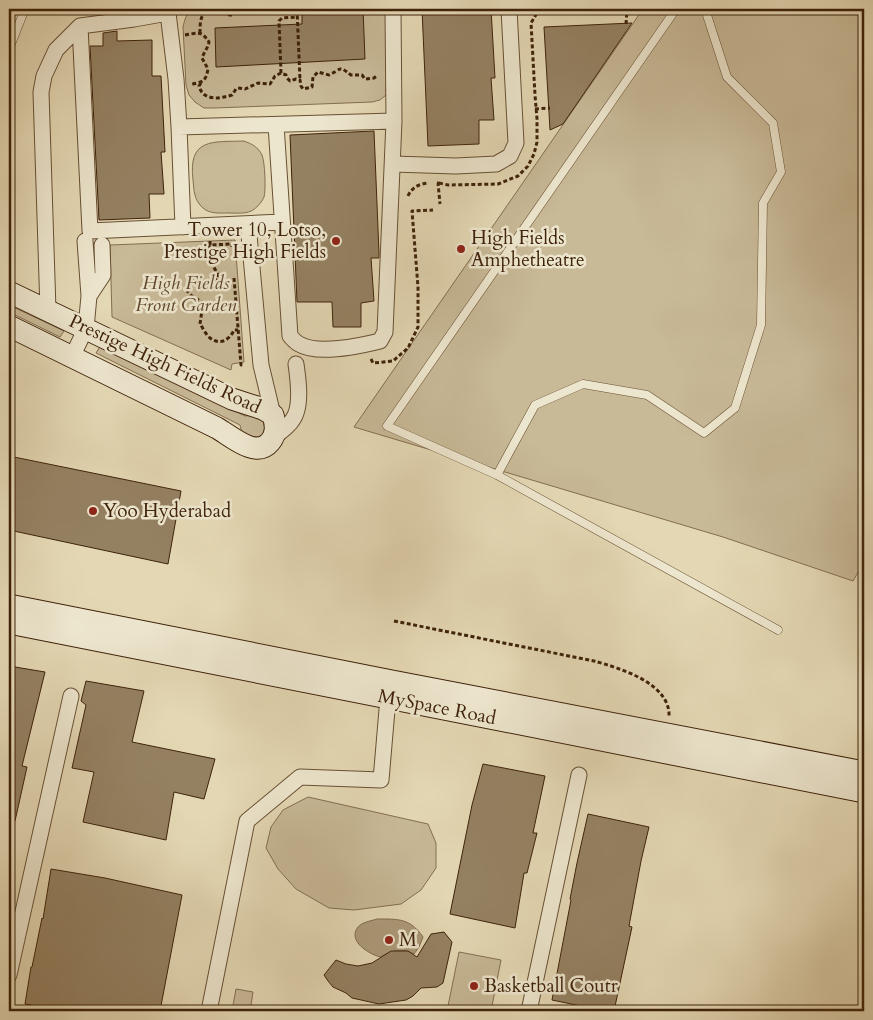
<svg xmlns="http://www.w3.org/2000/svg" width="873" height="1020" font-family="Cardo,serif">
	<rect width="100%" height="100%" fill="#e4d8b4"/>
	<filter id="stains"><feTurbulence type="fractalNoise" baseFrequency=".004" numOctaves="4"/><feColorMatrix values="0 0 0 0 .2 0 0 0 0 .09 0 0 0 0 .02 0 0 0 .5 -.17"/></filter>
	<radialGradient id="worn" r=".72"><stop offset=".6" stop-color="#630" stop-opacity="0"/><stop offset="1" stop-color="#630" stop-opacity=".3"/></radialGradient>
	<path fill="#c8b997" stroke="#836e50" d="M 192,9 L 390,9 L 386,95 L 380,100 L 372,102 L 215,108 L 204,108 L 195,102 L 189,95 L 186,85 L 183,27 C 185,19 186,14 192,9 Z
		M 643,9 L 864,9 L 864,562 L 853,581 L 723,537 L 354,427 Z
		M 244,141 C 252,144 258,147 262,155 C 265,162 266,190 264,197 C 262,202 256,209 251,211 C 245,214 236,213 228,213 C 219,213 210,214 203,208 C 194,200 194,191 193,180 C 188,138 212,142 244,141 Z
		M 235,240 L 244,362 L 232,364 L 231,370 L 112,317 L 110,245 Z
		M 9,305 L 64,331 L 60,337 L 9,312 Z
		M 101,345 L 245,416 L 255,415 L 263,420 L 265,429 L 262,437 L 249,438 L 242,433 L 240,425 L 96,353 Z
		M 308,797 L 428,824 L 436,843 L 436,868 L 421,890 L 401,904 L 354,910 L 329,908 L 296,889 L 278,869 L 266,848 L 271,827 L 283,810 Z
		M 459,952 L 501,960 L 491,1011 L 447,1011 Z
		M 236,989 L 253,992 L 251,1005 L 285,1011 L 232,1011 Z"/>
	<path fill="#ac9a7a" stroke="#806a4d" d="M 377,919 C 398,919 410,918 423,937 L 419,947 L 414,954 C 403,947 391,951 380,957 C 369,954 347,941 358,927 C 362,922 371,921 377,919 Z"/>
	<path fill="#948162" stroke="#3e220a" d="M 302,9 L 363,9 L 365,59 L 216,67 L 215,28 L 302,24 Z
		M 422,9 L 491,9 L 495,78 L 491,78 L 494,120 L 479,120 L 479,144 L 428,146 Z
		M 632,23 L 563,124 L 550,130 L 544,27 Z
		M 117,31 L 117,41 L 152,40 L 152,76 L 161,76 L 165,152 L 161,152 L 164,194 L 149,194 L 150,218 L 99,220 L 90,46 L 103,46 L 103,33 Z
		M 374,131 L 379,253 L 379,258 L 371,258 L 374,301 L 361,303 L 361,327 L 333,327 L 332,302 L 297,302 L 290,135 Z
		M 9,456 L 181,491 L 168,564 L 9,530 Z
		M 9,666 L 45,672 L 22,766 L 27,767 L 15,821 L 9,820 Z
		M 86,681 L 144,691 L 132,742 L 215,759 L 204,799 L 174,792 L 166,840 L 83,822 L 94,772 L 72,768 L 86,705 L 81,701 Z
		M 483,764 L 545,776 L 533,833 L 537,833 L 527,873 L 524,873 L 515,928 L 450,914 L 472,805 Z
		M 588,814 L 649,827 L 641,861 L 629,926 L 632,927 L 614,1011 L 605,1011 L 552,1000 L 571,900 L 570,899 L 577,863 Z
		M 51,869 L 105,878 L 182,895 L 160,1011 L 64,1011 L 25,1004 L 31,967 L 32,967 L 42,918 L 43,919 Z
		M 444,932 L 452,942 L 443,983 L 437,987 L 421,988 L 413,996 L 406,1000 L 379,1004 L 352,998 L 346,993 L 333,987 L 328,981 L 324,975 L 336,960 L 346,964 L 358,966 L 372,963 L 391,951 L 408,951 L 417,957 L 431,934 Z"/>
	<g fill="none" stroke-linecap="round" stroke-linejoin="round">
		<defs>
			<path id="lane" d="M 676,9 L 387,426 L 497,475 L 778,630
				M 9,49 L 25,9
				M 497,475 L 535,405 L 583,384 L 647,395 L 704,433 L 735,408 L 761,325 L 763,203 L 781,172 L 773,123 L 727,77 L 705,9"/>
			<path id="street" d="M 80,26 L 90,231 L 282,222
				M 276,125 L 290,336 C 292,338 295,342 299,344 C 317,355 360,346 380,341 L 385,332 L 394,121 L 393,9
				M 179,127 L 183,227
				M 393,164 L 456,166 L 496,164 L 510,156 L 516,143 L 509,9
				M 248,224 L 261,365 L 273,415
				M 89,296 L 103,275 L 102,245
				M 48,310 L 41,92 L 44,76 L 56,50 L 80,26 L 134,19 L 168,13 L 176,79 L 179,127 L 394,121
				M 72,357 L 86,328 L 89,296 L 85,241
				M 274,437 C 282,431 293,423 296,413 C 301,400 298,378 296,364
				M 9,975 L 71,696
				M 209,1011 L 247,821 L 300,777 L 381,780 L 388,698
				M 529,1011 L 579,775"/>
			<path id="secondary" d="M 9,292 L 232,399 L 263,409 L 273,415 C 276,425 277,434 270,442 C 256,459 231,436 217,428 L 9,326
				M 9,605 L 392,681 L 864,772
				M 9,623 L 864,792"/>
		</defs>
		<use href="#lane" stroke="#685034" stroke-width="9"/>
		<use href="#street" stroke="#685034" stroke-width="17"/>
		<use href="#secondary" stroke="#3e220a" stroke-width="23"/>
		<path stroke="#3e220a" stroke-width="3" stroke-dasharray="4 2.5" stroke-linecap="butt" d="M 241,9 C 255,10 265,17 278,9
			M 297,9 L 300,80
			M 626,24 L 627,9
			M 200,33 C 200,21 200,8 217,11 C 223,12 226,15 233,15 L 240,9
			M 185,35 C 198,33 201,30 209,42 C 208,48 204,52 202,58 L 208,69 C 206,80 204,82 192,84
			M 281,73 L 279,21 L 282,18 L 297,17
			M 201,83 L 199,86 C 203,101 219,99 232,95 L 236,89 L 238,88 L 245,89 L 258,83 L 270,84 L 275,76 L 281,73 L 286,75 L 287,78 L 290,81 L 296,79 L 300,80 L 301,86 L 303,89 L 312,87 L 313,77 L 318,72 L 329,75 C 342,69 338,65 351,75 L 362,75 L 365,79 L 374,78 L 378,75
			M 535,109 L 550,108
			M 437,183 L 438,183 L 440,204
			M 439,183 L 448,185 L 498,184 L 518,176 L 528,166 L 534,154 L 537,142 L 537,119 L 535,95 L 531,23 L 537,13 L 546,9
			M 408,196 C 412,187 419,184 429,183
			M 210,241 L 210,245 L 232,244 L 232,247
			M 210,245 L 206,249 L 207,254 L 218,275 L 218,279 L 208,285 C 202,281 198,280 191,281 L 186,288 C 190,298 196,297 203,303 L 200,324 C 203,328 206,335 210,338 C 221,346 230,339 234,330 L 238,330
			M 234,278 L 241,365 L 244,365
			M 371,359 L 373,363 L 393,361 L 408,348 L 418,327 L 418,287 L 412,211 L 433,210
			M 394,621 L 594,661 C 619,668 671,683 669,717"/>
		<use href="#lane" stroke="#ede6ce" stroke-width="8"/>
		<use href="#street" stroke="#ede6ce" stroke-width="15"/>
		<use href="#secondary" stroke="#ede6ce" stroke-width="21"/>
	</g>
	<g fill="#8f2418" stroke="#ede6ce" stroke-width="2">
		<circle cx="336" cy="241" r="5"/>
		<circle cx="461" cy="249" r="5"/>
		<circle cx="93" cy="511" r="5"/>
		<circle cx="389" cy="940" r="5"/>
		<circle cx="474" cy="986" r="5"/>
	</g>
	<g text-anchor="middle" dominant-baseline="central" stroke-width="5" stroke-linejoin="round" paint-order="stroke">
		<g font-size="19" fill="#3e220a" stroke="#ede6ce" text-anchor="start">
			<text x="326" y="230" text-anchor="end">Tower 10, Lotso,<tspan x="326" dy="22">Prestige High Fields</tspan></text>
			<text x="471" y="238">High Fields<tspan x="471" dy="22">Amphetheatre</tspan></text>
			<text x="103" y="511">Yoo Hyderabad</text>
			<text x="399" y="940">M</text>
			<text x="484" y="986">Basketball Coutr</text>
		</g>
		<g font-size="19" font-style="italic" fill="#60482d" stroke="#ede6ce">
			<text x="186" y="283">High Fields<tspan x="186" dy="22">Front Garden</tspan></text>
		</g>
		<g font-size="19" fill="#3e220a" stroke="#ede6ce">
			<text transform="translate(165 364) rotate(25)">Prestige High Fields Road</text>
			<text transform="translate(437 707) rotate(11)">MySpace Road</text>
		</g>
	</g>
	<rect width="873" height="1020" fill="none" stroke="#e4d8b4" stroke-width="30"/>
	<rect x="10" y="10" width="853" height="1000" fill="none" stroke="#3e220a" stroke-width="2.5"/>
	<rect x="15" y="15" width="843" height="990" fill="none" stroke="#3e220a"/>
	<rect width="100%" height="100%" filter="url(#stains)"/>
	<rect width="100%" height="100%" fill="url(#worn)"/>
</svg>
